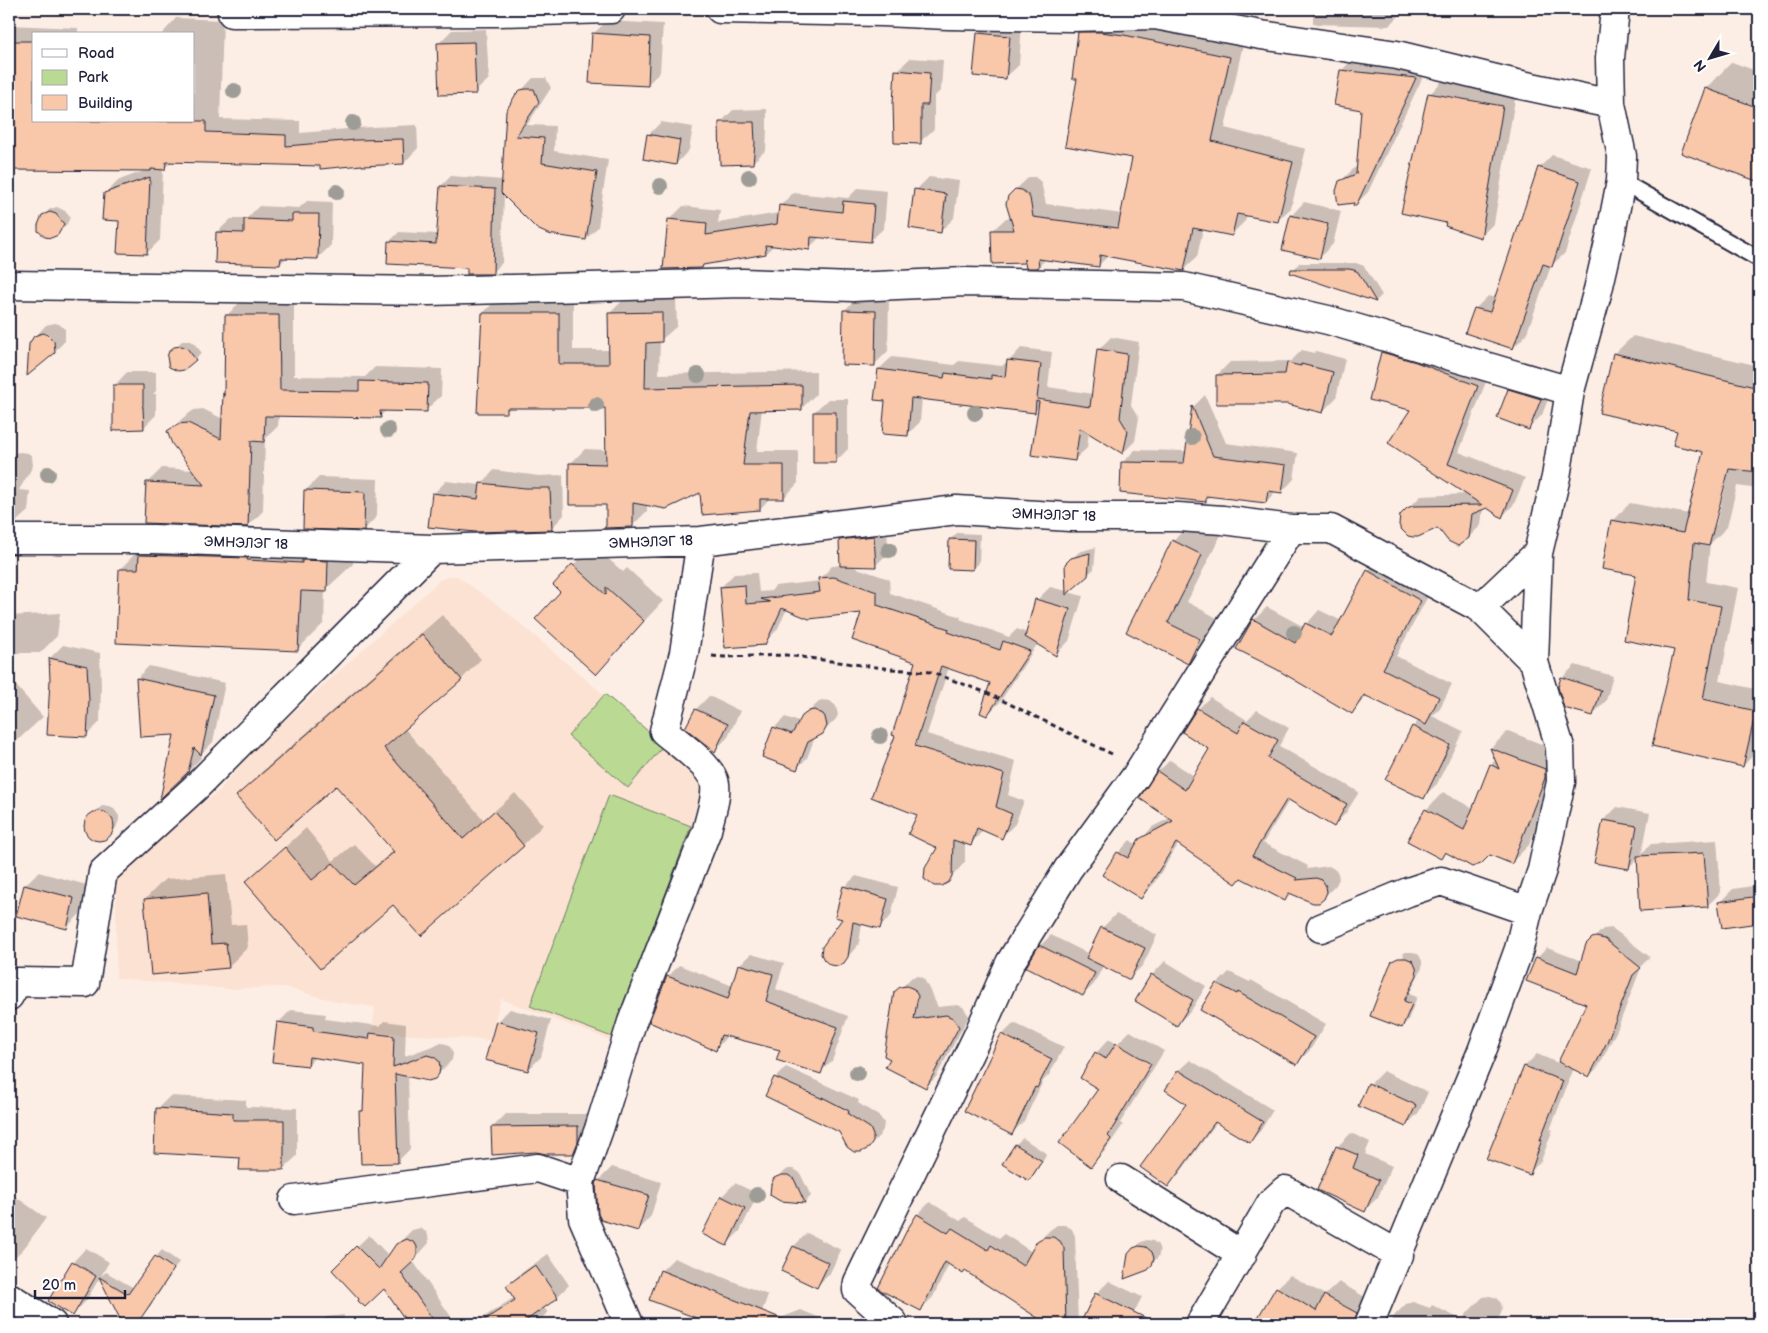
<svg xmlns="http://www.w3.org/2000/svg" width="1768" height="1333" font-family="'Balsamiq Sans',sans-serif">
	<rect width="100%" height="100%" fill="#fdeee5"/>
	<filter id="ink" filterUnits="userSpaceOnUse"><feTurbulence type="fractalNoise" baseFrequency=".02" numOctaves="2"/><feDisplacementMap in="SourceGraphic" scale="10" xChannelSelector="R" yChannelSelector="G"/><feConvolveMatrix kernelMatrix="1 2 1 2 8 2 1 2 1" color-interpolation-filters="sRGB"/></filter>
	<g filter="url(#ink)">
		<path fill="#fce2d3" d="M 450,576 L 457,576 L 502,608 L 703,779 L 695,827 L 612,1041 L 501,999 L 489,1040 L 372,1032 L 375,1007 L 337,1002 L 284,987 L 228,989 L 116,978 L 116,870 L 219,791 L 255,747 L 441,579 Z"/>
		<path fill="#bada93" stroke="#6e7e67" d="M 605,694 L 664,745 L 628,788 L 568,736 Z
			M 609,795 L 691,826 L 612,1037 L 530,1006 Z"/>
		<path fill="#0003" fill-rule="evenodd" d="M 1313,9 L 1403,9 L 1402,13 L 1389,26 L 1313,24 Z
			M 176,18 L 223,20 L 220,119 L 300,121 L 300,133 L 371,127 L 417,125 L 418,148 L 404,163 L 321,165 L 173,161 L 163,169 L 160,240 L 147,253 L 120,220 L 105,194 L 119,180 L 147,170 L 9,168 L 9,25 L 78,28 L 78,34 L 34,34 L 34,121 L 194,121 L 194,34 L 162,34 Z
			M 1114,19 L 1243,44 L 1225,128 L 1306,149 L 1291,208 L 1277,221 L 1247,215 L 1245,221 L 1232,234 L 1203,229 L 1197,257 L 1183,270 L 1108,256 L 1099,265 L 1046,259 L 1039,266 L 1025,260 L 1023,262 L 992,231 L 1006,218 L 1012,218 L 1011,194 L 1029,177 L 1035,177 L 1041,182 L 1046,204 L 1123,214 L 1134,157 L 1078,78 L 1079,33 L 1093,20 Z
			M 991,20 L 1022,23 L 1019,65 L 1005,78 L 978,34 Z
			M 607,21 L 663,24 L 660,72 L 647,85 L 593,34 Z
			M 486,29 L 489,79 L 475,92 L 438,44 L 452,30 Z
			M 910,58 L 943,60 L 941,90 L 934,97 L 934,129 L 920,142 L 897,71 Z
			M 1354,58 L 1428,66 L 1368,192 L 1355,205 L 1355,201 L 1341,181 L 1354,168 L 1358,167 L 1362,109 L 1341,71 Z
			M 1732,62 L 1759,72 L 1759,180 L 1682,152 L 1706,88 Z
			M 533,78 L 546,78 L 551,88 L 527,125 L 555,126 L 554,151 L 608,160 L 598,227 L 586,239 L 504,194 L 502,263 L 492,272 L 468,267 L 389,242 L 399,232 L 438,234 L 441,186 L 451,176 L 503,180 L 521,91 Z
			M 1443,80 L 1516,93 L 1494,223 L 1481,236 L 1430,94 Z
			M 767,109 L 767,129 L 766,150 L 752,163 L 720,123 L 733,110 Z
			M 661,122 L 693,127 L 689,150 L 676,164 L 648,135 Z
			M 1552,155 L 1592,168 L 1565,253 L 1551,266 L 1526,335 L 1513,348 L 1475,309 L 1488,296 L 1496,298 L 1539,168 Z
			M 929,177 L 959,181 L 954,218 L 940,232 L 916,190 Z
			M 858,188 L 887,191 L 884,228 L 870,241 L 820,237 L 809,248 L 774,245 L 766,253 L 705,263 L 702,267 L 669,220 L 683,206 L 720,210 L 718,223 L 779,213 L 780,206 L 793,193 L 848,198 Z
			M 307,201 L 332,202 L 331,245 L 318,258 L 287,257 L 280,264 L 217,232 L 231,219 L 246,219 L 259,206 L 299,208 Z
			M 1304,202 L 1341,211 L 1333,244 L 1320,257 L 1291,216 Z
			M 57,207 L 65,211 L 70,217 L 67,224 L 54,236 L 43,216 L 50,209 Z
			M 1299,263 L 1356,263 L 1364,266 L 1382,295 L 1376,301 L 1292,272 Z
			M 857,297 L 889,298 L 888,351 L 874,365 L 844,311 Z
			M 498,298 L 573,299 L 573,350 L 610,350 L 609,314 L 624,299 L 676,298 L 677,326 L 660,341 L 659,374 L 816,371 L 816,394 L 801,409 L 762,409 L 757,451 L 798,451 L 798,483 L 784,498 L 770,498 L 760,509 L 701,491 L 647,504 L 647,511 L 632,526 L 607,504 L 570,464 L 585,449 L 607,450 L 607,407 L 511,407 L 506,412 L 483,313 Z
			M 241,301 L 294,301 L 294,376 L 365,377 L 375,367 L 442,369 L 441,396 L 426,410 L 387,410 L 380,416 L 279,415 L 278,426 L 265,439 L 263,511 L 248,526 L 147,483 L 162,468 L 194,470 L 169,431 L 184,417 L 194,410 L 203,409 L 223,419 L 224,394 L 226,392 L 226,316 Z
			M 55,323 L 59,324 L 65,329 L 65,341 L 54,352 L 35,337 L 46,325 Z
			M 1633,336 L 1759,366 L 1759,391 L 1749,434 L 1759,435 L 1759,489 L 1737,486 L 1727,527 L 1710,544 L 1706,582 L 1738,588 L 1720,681 L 1759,690 L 1759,749 L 1743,766 L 1654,745 L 1676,649 L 1637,574 L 1612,521 L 1630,503 L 1689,514 L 1705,451 L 1678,430 L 1614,354 ZM 1725,479 L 1727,480 L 1716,525 L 1713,525 Z
			M 1111,337 L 1139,342 L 1131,405 L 1139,418 L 1135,441 L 1123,453 L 1089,432 L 1087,448 L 1074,460 L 1039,407 L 1035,411 L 922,398 L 920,422 L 907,435 L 886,400 L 879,369 L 892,357 L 954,365 L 959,361 L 1002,366 L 1005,363 L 1008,364 L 1009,361 L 1021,348 L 1052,352 L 1048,387 L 1093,394 L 1098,350 Z
			M 188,340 L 193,342 L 202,353 L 183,369 L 170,352 L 182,341 Z
			M 1394,340 L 1489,374 L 1459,452 L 1525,478 L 1514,504 L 1502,517 L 1487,506 L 1483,508 L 1481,525 L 1469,537 L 1401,515 L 1421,496 L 1468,494 L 1412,409 L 1382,352 Z
			M 1302,350 L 1314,353 L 1316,351 L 1345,359 L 1336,398 L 1323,411 L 1217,375 L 1230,362 L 1291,361 Z
			M 127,372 L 156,372 L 156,391 L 153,394 L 156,394 L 156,415 L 143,428 L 114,386 Z
			M 1523,377 L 1553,386 L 1542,415 L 1529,428 L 1510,390 Z
			M 1205,395 L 1226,443 L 1298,453 L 1294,479 L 1282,492 L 1276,491 L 1266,502 L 1211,495 L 1205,501 L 1123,462 L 1135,450 L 1187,451 L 1193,407 Z
			M 828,399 L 848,399 L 848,449 L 835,462 L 814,412 Z
			M 20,452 L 28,453 L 32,456 L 33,466 L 19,490 L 30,491 L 28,511 L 16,522 L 9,522 L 9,460 L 15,453 Z
			M 494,470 L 539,476 L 563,475 L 564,515 L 551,529 L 433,494 L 446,481 L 481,485 Z
			M 319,477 L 378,479 L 377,516 L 364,530 L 305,491 Z
			M 1193,521 L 1221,535 L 1187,602 L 1219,619 L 1208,642 L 1188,662 L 1128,631 L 1173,541 Z
			M 887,523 L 888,553 L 875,566 L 851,566 L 889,579 L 890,593 L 961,617 L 960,619 L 1009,637 L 1017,629 L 1027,633 L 1037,600 L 1050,587 L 1067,591 L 1066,565 L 1079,552 L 1096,547 L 1094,569 L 1068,592 L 1083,596 L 1069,641 L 1056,654 L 1038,643 L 1000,702 L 987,715 L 991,682 L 949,667 L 927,734 L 1016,761 L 1008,795 L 1024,801 L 1015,824 L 1002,837 L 984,829 L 971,844 L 965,842 L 965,862 L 948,881 L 938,847 L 919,814 L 896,735 L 917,661 L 862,612 L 787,609 L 777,630 L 764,643 L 721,587 L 734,574 L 757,573 L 759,592 L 771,591 L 775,586 L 820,581 L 820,579 L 832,566 L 842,565 L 841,540 L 854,527 Z
			M 957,533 L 980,534 L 979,563 L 973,569 L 951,539 Z
			M 354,535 L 353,564 L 325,590 L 324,623 L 298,649 L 120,569 L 146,543 Z
			M 593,545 L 623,572 L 627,568 L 663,601 L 596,673 L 562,592 L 554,585 Z
			M 1382,558 L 1433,587 L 1396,656 L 1452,684 L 1439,710 L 1432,716 L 1463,731 L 1437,784 L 1423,797 L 1413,727 L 1419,720 L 1368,695 L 1352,712 L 1254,620 L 1267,607 L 1304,627 L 1319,610 L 1342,621 L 1368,571 Z
			M 60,613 L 57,636 L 40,653 L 12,653 L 13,682 L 43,717 L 9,748 L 9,616 Z
			M 442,615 L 481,659 L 462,679 L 405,729 L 484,820 L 515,793 L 543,825 L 523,845 L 421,934 L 394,903 L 247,882 L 306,828 L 333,861 L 354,844 L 375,866 L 394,850 L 336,784 L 238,796 L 257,776 Z
			M 63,645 L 100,653 L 101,686 L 100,722 L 87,735 L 51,680 L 50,658 Z
			M 1575,665 L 1613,676 L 1606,701 L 1592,715 L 1562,678 Z
			M 149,666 L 225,683 L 213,742 L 202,753 L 200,759 L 188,771 L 175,734 L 141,736 L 137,678 Z
			M 709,696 L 740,711 L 728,737 L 715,750 L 687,728 L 696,709 Z
			M 1210,697 L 1247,720 L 1257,710 L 1289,728 L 1279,746 L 1359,792 L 1346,813 L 1334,825 L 1290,799 L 1263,843 L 1308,866 L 1307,869 L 1329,866 L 1334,869 L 1338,873 L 1339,879 L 1336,885 L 1323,898 L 1292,892 L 1285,899 L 1179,843 L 1153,885 L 1141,897 L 1104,875 L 1118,853 L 1130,840 L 1137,845 L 1152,827 L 1170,818 L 1158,772 L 1170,760 L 1194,776 L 1211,749 L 1198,709 Z
			M 821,700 L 830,701 L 836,706 L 838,715 L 836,719 L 819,736 L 815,737 L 807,758 L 796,769 L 763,756 L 774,728 L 785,717 L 800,722 L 806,714 Z
			M 1508,731 L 1562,752 L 1562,759 L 1529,845 L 1511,863 L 1490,854 L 1448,851 L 1441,858 L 1426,810 L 1443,792 L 1474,809 L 1491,765 L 1496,759 L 1491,748 Z
			M 102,806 L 110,807 L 114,809 L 119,816 L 119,820 L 116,828 L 110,834 L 102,840 L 93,839 L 86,832 L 85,823 L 91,815 Z
			M 1617,807 L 1650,813 L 1642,853 L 1651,844 L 1717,840 L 1721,892 L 1707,906 L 1638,858 L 1628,868 L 1604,820 Z
			M 38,872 L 87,885 L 80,914 L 66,928 L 25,885 Z
			M 226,874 L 231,925 L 246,924 L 248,947 L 228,967 L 145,899 L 165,879 Z
			M 856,876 L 898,887 L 891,916 L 879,928 L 862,923 L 859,944 L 843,962 L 844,887 Z
			M 1759,885 L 1759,921 L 1723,926 L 1720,902 L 1733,889 Z
			M 1116,914 L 1157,935 L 1143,965 L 1129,979 L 1103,966 L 1094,984 L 1083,995 L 1040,946 L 1051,935 L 1089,954 L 1102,928 Z
			M 1612,928 L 1650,957 L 1642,965 L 1617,1030 L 1599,1066 L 1589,1076 L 1574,1068 L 1550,1130 L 1553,1129 L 1541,1161 L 1529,1173 L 1487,1159 L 1525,1066 L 1537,1054 L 1565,1066 L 1588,1003 L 1537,958 L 1547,948 L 1582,961 L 1587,945 L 1603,929 Z
			M 1406,952 L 1413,952 L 1419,955 L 1422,961 L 1422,968 L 1409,994 L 1417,997 L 1408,1020 L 1402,1027 L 1396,961 L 1404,956 L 1403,953 L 1400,955 Z
			M 751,954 L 784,963 L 776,989 L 848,1016 L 832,1061 L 820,1072 L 782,1049 L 728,1035 L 716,1049 L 668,977 L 679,965 L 733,986 L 739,965 Z
			M 1165,961 L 1206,986 L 1191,1011 L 1177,1024 L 1152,975 Z
			M 1229,972 L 1250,982 L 1251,980 L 1326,1024 L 1310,1050 L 1297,1063 L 1217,984 Z
			M 918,976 L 924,979 L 938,1007 L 957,1005 L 963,1007 L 969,1016 L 936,1077 L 926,1087 L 891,1058 L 896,993 L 912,977 Z
			M 510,1009 L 551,1020 L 541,1057 L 528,1070 L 497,1022 Z
			M 291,1010 L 326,1014 L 325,1019 L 380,1026 L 384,1021 L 406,1024 L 405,1056 L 441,1043 L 447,1044 L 451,1048 L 453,1054 L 452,1060 L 434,1078 L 408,1075 L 410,1149 L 397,1162 L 361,1111 L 365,1107 L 367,1064 L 316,1056 L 308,1065 L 278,1023 Z
			M 1014,1023 L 1064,1047 L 1049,1075 L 1043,1081 L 1024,1121 L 1012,1133 L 1002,1035 Z
			M 1130,1031 L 1164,1051 L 1120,1123 L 1123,1125 L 1104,1152 L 1091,1165 L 1099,1088 L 1096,1053 L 1109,1039 L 1117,1044 Z
			M 1190,1060 L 1273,1110 L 1261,1130 L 1250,1142 L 1217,1122 L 1179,1174 L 1168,1186 L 1188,1103 L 1178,1071 Z
			M 9,1064 L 17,1071 L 9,1082 Z
			M 786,1067 L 859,1100 L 858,1103 L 880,1117 L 884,1123 L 883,1130 L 879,1136 L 868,1147 L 840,1131 L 767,1096 L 775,1078 Z
			M 1383,1071 L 1428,1092 L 1419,1112 L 1406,1126 L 1370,1084 Z
			M 170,1096 L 246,1100 L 246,1107 L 297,1108 L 297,1156 L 283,1169 L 241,1157 L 157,1109 Z
			M 506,1114 L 590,1114 L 586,1139 L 573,1153 L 493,1127 Z
			M 1351,1133 L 1370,1142 L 1365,1154 L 1392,1166 L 1378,1197 L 1365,1210 L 1337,1147 Z
			M 1023,1138 L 1047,1154 L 1035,1173 L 1029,1180 L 1004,1164 L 1016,1144 Z
			M 612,1167 L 661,1182 L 651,1216 L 638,1230 L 598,1181 Z
			M 788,1169 L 794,1169 L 800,1173 L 811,1196 L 805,1202 L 780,1200 L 775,1179 Z
			M 735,1183 L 758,1194 L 740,1231 L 727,1244 L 704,1233 L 722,1196 Z
			M 13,1195 L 46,1218 L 25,1247 L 12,1260 L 9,1258 L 9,1200 Z
			M 930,1202 L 960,1221 L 965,1217 L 999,1238 L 1004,1234 L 1032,1252 L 1038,1242 L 1050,1230 L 1057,1225 L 1065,1225 L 1072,1229 L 1075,1236 L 1078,1324 L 1049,1324 L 965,1270 L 949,1264 L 933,1297 L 921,1309 L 908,1231 L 918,1214 Z
			M 420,1228 L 426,1232 L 428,1235 L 429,1243 L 413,1261 L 456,1324 L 410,1324 L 384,1288 L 361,1298 L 345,1258 L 369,1235 L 389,1256 L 400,1242 L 412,1230 Z
			M 807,1233 L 841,1250 L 830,1273 L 817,1286 L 783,1270 L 794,1246 Z
			M 1147,1240 L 1153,1241 L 1158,1245 L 1160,1251 L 1158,1257 L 1147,1269 L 1134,1249 L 1141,1242 Z
			M 86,1248 L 109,1262 L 101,1276 L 106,1272 L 134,1288 L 156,1257 L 162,1250 L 179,1262 L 150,1307 L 136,1320 L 120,1316 L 100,1277 L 86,1301 L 73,1314 L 73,1262 Z
			M 548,1254 L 569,1285 L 557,1297 L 543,1307 L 548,1312 L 536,1324 L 473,1324 L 515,1297 L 508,1286 L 520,1274 Z
			M 674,1258 L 768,1295 L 758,1322 L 755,1324 L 716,1324 L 650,1299 L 661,1271 Z
			M 1290,1275 L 1325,1295 L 1339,1282 L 1365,1297 L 1350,1324 L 1250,1324 L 1256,1318 L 1258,1319 L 1277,1288 Z
			M 1109,1281 L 1142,1297 L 1128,1324 L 1086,1324 L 1082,1322 L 1096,1294 Z
			M 1490,1296 L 1496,1298 L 1501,1303 L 1502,1309 L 1500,1316 L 1492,1324 L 1391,1324 L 1391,1321 L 1395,1315 L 1406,1304 L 1413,1302 L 1430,1308 L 1432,1305 L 1464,1321 L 1467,1313 L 1483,1297 Z
			M 801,1310 L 825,1320 L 821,1324 L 765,1324 Z
			M 344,1315 L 343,1324 L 320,1324 L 326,1317 Z
			M 1689,1317 L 1704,1324 L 1682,1324 Z"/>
		<path fill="#f9c7a9" stroke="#22223b" d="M 1078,32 L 1100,32 L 1124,35 L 1230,57 L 1212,141 L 1293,162 L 1278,222 L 1237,214 L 1232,236 L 1193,228 L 1184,271 L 1100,255 L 1099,267 L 1038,259 L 1039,267 L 1035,268 L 1026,268 L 1024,259 L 1024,263 L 992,264 L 991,230 L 1014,230 L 1006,204 L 1008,196 L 1015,189 L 1022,190 L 1028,195 L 1030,198 L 1033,217 L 1118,228 L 1132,158 L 1065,146 L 1077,79 L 1072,79 Z
			M 592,33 L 650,37 L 648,86 L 589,83 Z
			M 977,33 L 1010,36 L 1006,79 L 973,76 Z
			M 9,41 L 34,41 L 34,121 L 206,121 L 206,132 L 286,135 L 286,146 L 355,140 L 403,139 L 404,164 L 362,166 L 362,165 L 320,169 L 320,166 L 166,162 L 165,170 L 151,169 L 151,171 L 9,170 Z
			M 474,42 L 476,94 L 439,95 L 437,43 Z
			M 895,70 L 930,73 L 928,105 L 921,105 L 921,144 L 894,143 L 893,103 Z
			M 1340,70 L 1416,78 L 1356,206 L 1353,206 L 1354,203 L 1338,205 L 1336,191 L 1339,181 L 1356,174 L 1361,110 L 1334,105 Z
			M 1705,88 L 1759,108 L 1759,182 L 1681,153 Z
			M 526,89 L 534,89 L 539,102 L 516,136 L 544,138 L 542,163 L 597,172 L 586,240 L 548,234 L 537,229 L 501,193 L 506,111 L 516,94 L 520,90 Z
			M 1428,93 L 1503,106 L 1481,238 L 1445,226 L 1446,223 L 1401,213 Z
			M 719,122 L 754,122 L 755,143 L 753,164 L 720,165 Z
			M 647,134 L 680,140 L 676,165 L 643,159 Z
			M 1538,167 L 1580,181 L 1552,267 L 1543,264 L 1513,349 L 1465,333 L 1474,308 L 1490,312 Z
			M 150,177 L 147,254 L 117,253 L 119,221 L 102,220 L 104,193 Z
			M 440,186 L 495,189 L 493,274 L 467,274 L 467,268 L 387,264 L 388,241 L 436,244 Z
			M 914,189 L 946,194 L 941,233 L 909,228 Z
			M 843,201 L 874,204 L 871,242 L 811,237 L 810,250 L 765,245 L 766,254 L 703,265 L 702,268 L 663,269 L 668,219 L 707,223 L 706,235 L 777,224 L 779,205 L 842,212 Z
			M 50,212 L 56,214 L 64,224 L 58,235 L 51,238 L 45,237 L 38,231 L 38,225 L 42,215 Z
			M 292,214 L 319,214 L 318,259 L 281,258 L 280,265 L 215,263 L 216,232 L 244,233 L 244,219 L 292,221 Z
			M 1290,215 L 1328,224 L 1320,259 L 1282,250 Z
			M 1291,269 L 1349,269 L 1354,270 L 1358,272 L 1376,302 L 1290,273 Z
			M 843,310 L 876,311 L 875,366 L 842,365 Z
			M 662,312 L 662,342 L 646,343 L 645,388 L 802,385 L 802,410 L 750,411 L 743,465 L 784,465 L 784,499 L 760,499 L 760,510 L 702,515 L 700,493 L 666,509 L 633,503 L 633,527 L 604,528 L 606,526 L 606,505 L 569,505 L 569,463 L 606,464 L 605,408 L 507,408 L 507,413 L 477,413 L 482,313 L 559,313 L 559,364 L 609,364 L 608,313 Z
			M 225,315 L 279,315 L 280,390 L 359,391 L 359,381 L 428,383 L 427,412 L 380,411 L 381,418 L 265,416 L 264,442 L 251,441 L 248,527 L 144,523 L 146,482 L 204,485 L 172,444 L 167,431 L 178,424 L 188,423 L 221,439 L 223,393 L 224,396 Z
			M 43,333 L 48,335 L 54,341 L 55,353 L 27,376 L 29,344 L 34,336 Z
			M 181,346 L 187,348 L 196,360 L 184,370 L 178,371 L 169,367 L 167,357 L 169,351 L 174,347 Z
			M 1097,349 L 1127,354 L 1120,418 L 1128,431 L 1123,454 L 1080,428 L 1075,461 L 1031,455 L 1039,402 L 1036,401 L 1035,413 L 911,398 L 908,436 L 882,434 L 885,401 L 874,400 L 878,369 L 944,378 L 945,373 L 991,379 L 991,375 L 1005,377 L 1007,360 L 1041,364 L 1037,399 L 1090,407 Z
			M 1381,352 L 1416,362 L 1478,386 L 1448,464 L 1513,490 L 1502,518 L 1487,508 L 1472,514 L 1469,538 L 1458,546 L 1448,541 L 1438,528 L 1418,537 L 1413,537 L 1408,536 L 1401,529 L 1399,525 L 1400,515 L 1407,508 L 1412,506 L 1482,505 L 1388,443 L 1410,410 L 1369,400 Z
			M 1613,353 L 1759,388 L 1759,472 L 1729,469 L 1709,546 L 1694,543 L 1689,600 L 1721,606 L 1703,699 L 1756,711 L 1743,767 L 1652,746 L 1674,650 L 1624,640 L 1636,575 L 1602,569 L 1611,520 L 1683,533 L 1703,452 L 1673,445 L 1677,431 L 1599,413 Z
			M 1287,363 L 1301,366 L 1301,364 L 1333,372 L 1323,413 L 1287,404 L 1216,404 L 1216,375 L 1285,374 Z
			M 113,385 L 143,385 L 143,406 L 142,407 L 143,407 L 144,429 L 116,430 L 113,432 Z
			M 1508,389 L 1541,399 L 1529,430 L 1497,418 Z
			M 1192,406 L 1213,456 L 1286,465 L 1282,493 L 1268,491 L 1266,503 L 1206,496 L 1206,502 L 1120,493 L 1121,462 L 1184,463 Z
			M 813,412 L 836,412 L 836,463 L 813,463 Z
			M 480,483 L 525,488 L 550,488 L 552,530 L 475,532 L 428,527 L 432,493 L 478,499 Z
			M 304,490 L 365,492 L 364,531 L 303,529 Z
			M 874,536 L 876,567 L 840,566 L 839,540 Z
			M 949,539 L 974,540 L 973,570 L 948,569 Z
			M 1172,540 L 1202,555 L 1168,623 L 1200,639 L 1188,664 L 1126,632 Z
			M 1090,553 L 1088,576 L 1066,595 L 1065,564 L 1071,558 Z
			M 139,555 L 248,558 L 247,560 L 302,563 L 302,560 L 328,561 L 327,592 L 301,591 L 298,651 L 116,643 L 119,569 L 138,569 Z
			M 572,564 L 606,595 L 606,587 L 644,621 L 596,675 L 535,619 L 560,592 L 553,585 Z
			M 1367,570 L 1421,601 L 1383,669 L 1439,697 L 1426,725 L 1364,695 L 1352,714 L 1276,669 L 1236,649 L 1253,619 L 1295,643 L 1305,623 L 1332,636 Z
			M 834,577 L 877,592 L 877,605 L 949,629 L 948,632 L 1000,650 L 1003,641 L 1030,651 L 987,716 L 980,713 L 990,683 L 941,666 L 915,746 L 1004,774 L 996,807 L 1012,814 L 1002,839 L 977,828 L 971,846 L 953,840 L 952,876 L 949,882 L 942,886 L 934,886 L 924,879 L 925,868 L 937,848 L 908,834 L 917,815 L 871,797 L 895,736 L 892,735 L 915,662 L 852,640 L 861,613 L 809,619 L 782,608 L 765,645 L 725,648 L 720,587 L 745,585 L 746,604 L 770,602 L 761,599 L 820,592 L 818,578 Z
			M 1035,599 L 1070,609 L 1056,656 L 1025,637 Z
			M 422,634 L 462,680 L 384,748 L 463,839 L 494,811 L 524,846 L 421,936 L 393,905 L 320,969 L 245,882 L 285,847 L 312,880 L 333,863 L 354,885 L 394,852 L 336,786 L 274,840 L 236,796 Z
			M 49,658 L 87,666 L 89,700 L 87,737 L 47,735 L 50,680 Z
			M 1561,677 L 1601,690 L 1593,716 L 1564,708 L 1558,687 Z
			M 136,678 L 214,695 L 201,755 L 194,748 L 188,772 L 160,799 L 174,735 L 140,737 Z
			M 1197,708 L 1238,733 L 1244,721 L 1278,740 L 1268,758 L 1347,804 L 1334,827 L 1287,799 L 1252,856 L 1297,878 L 1296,880 L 1316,878 L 1322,880 L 1326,886 L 1327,892 L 1324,899 L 1319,903 L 1313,903 L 1289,893 L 1285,901 L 1241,878 L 1236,884 L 1176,843 L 1141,899 L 1102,875 L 1117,852 L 1128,858 L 1139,839 L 1173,821 L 1139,798 L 1157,771 L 1185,790 L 1209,749 L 1182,732 Z
			M 695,709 L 728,724 L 715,752 L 685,728 Z
			M 814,710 L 823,714 L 825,717 L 827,726 L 823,734 L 808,742 L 797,770 L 762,757 L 773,727 L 792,734 L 802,716 L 809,711 Z
			M 1412,726 L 1450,745 L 1424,799 L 1385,780 Z
			M 1490,748 L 1545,769 L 1545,778 L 1512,864 L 1490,855 L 1481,864 L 1472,867 L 1445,852 L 1441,859 L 1407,841 L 1425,809 L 1464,830 L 1490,764 L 1499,769 Z
			M84 826a15 15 0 1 1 30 0a15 15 0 1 1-30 0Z
			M 1603,820 L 1637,826 L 1629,869 L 1594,863 Z
			M 1704,853 L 1708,907 L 1640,911 L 1637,856 Z
			M 24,885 L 74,898 L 67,929 L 16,916 Z
			M 843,886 L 888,899 L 880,929 L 853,922 L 848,957 L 844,963 L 838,966 L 830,965 L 824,960 L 821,954 L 822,947 L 842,919 L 835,917 Z
			M 207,893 L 211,944 L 226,943 L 229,968 L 151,975 L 144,899 Z
			M 1759,896 L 1759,923 L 1722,928 L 1718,902 Z
			M 1101,927 L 1145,948 L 1130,980 L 1086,958 Z
			M 1596,937 L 1605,939 L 1641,968 L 1633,975 L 1607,1042 L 1589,1077 L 1558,1062 L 1586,1004 L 1526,981 L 1536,957 L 1577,973 L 1586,944 L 1592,938 Z
			M 1039,945 L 1095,973 L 1083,996 L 1026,967 Z
			M 1398,958 L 1406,958 L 1413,961 L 1416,968 L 1417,975 L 1404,1001 L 1412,1004 L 1402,1028 L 1370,1016 L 1389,967 L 1392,961 Z
			M 738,964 L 773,974 L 766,1001 L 838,1027 L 821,1074 L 776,1060 L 780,1050 L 721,1035 L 716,1051 L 649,1022 L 667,976 L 728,999 Z
			M 1151,974 L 1193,1000 L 1177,1026 L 1135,1001 Z
			M 1216,983 L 1237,994 L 1238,992 L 1314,1037 L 1297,1065 L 1200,1010 Z
			M 907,986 L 914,989 L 918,996 L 914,1019 L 946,1015 L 953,1018 L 959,1027 L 926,1088 L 885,1067 L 890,1059 L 884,1056 L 894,992 L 900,987 Z
			M 496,1021 L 539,1033 L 528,1071 L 485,1060 Z
			M 277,1022 L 313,1027 L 313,1031 L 369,1039 L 370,1033 L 394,1036 L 393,1067 L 427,1055 L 434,1057 L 439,1061 L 440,1068 L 439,1074 L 435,1079 L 428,1081 L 395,1074 L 398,1163 L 361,1164 L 359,1111 L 363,1111 L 365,1065 L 309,1057 L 308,1066 L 272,1062 Z
			M 1001,1034 L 1052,1059 L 1037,1088 L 1035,1087 L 1012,1135 L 964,1111 Z
			M 1116,1043 L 1151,1064 L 1108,1136 L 1111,1139 L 1091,1167 L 1059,1143 L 1098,1089 L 1080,1078 L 1095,1052 L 1106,1059 Z
			M 1524,1066 L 1563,1081 L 1540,1140 L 1542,1139 L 1530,1175 L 1486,1159 Z
			M 1178,1070 L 1263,1122 L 1250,1143 L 1215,1122 L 1168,1187 L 1140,1167 L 1186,1104 L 1165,1090 Z
			M 774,1077 L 823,1099 L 822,1097 L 849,1111 L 848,1114 L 870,1128 L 873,1135 L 873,1142 L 869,1148 L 861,1152 L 854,1152 L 847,1147 L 839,1132 L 765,1096 Z
			M 1368,1083 L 1416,1105 L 1406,1127 L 1358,1106 Z
			M 156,1108 L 233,1113 L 233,1120 L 284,1120 L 284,1170 L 239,1170 L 240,1158 L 154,1153 Z
			M 578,1126 L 578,1142 L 573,1154 L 546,1154 L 536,1152 L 492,1155 L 491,1127 Z
			M 1015,1144 L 1042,1161 L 1029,1181 L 1002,1164 Z
			M 1336,1146 L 1358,1155 L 1353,1168 L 1379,1180 L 1365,1212 L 1317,1190 Z
			M 781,1175 L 788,1175 L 794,1179 L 805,1203 L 780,1201 L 770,1195 L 771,1184 L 774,1178 Z
			M 597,1180 L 649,1195 L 638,1231 L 601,1220 L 598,1214 L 596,1184 Z
			M 721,1196 L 745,1208 L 727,1246 L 702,1234 Z
			M 917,1214 L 948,1233 L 952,1228 L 988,1250 L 991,1245 L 1023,1266 L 1037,1241 L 1044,1237 L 1053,1237 L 1060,1241 L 1064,1248 L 1066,1324 L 1047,1324 L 965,1271 L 963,1274 L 945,1262 L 921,1311 L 882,1291 L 878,1288 L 907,1230 Z
			M 407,1239 L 415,1243 L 417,1247 L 417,1256 L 415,1260 L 401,1273 L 436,1324 L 408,1324 L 384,1289 L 365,1307 L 358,1301 L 359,1299 L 332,1270 L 356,1246 L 379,1269 L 396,1244 Z
			M 793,1246 L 829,1263 L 817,1288 L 781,1271 Z
			M 1139,1246 L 1146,1247 L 1152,1252 L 1154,1258 L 1152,1265 L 1148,1270 L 1124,1279 L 1128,1254 L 1133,1248 Z
			M 155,1256 L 174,1269 L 141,1318 L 132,1322 L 122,1320 L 119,1317 L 99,1277 L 128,1294 Z
			M 72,1261 L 96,1276 L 73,1316 L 48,1301 Z
			M 535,1265 L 558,1298 L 521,1324 L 478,1324 L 515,1300 L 506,1286 Z
			M 660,1270 L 793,1323 L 793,1324 L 712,1324 L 649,1300 Z
			M 1276,1287 L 1316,1311 L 1324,1295 L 1357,1313 L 1354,1324 L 1254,1324 Z
			M 1095,1293 L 1158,1324 L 1080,1324 Z"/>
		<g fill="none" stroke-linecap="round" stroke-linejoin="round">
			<defs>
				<path id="lane" d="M 1621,181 L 1759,259"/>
				<path id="street" d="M 232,9 L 232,13 L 498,12 L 611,9
					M 720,9 L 883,12 L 948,15 L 1071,17 L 1155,15 L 1261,35 L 1397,55 L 1517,84 L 1611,104
					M 9,285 L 429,291 L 743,283 L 853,287 L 965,282 L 1184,287 L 1328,320 L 1570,391
					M 9,539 L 154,539 L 432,549 L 701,541 L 957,510 L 1070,517 L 1178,517 L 1223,520 L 1291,529
					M 1480,608 L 1534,662
					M 1321,928 L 1408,892 L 1441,881 L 1528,911
					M 9,996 L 17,982 L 85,983 L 103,872 L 195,788 L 432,549
					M 1121,1179 L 1242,1255
					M 294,1200 L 538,1168 L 580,1182
					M 9,1297 L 52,1324
					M 893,1322 L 857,1290 L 858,1282 L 978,1035 L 1010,963 L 1068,869 L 1136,776 L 1291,529 L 1331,529 L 1480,608 L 1538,553 L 1556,477 L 1570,391 L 1598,290 L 1610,238 L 1621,181 L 1622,156 L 1611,104 L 1610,58 L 1615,9
					M 629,1324 L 583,1218 L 580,1182 L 599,1129 L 632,1022 L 707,830 C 710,816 717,798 715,784 C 712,766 678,743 664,731 L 684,653 L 701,541
					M 1200,1324 L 1271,1203 L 1285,1190 L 1399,1255
					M 1369,1324 L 1482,1051 L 1519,949 L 1528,911 L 1542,870 L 1561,782 L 1560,747 L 1534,662 L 1538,553"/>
			</defs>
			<use href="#lane" stroke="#22223b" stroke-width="19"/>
			<use href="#street" stroke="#22223b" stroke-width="31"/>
			<path stroke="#22223b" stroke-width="3" stroke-dasharray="5 4" stroke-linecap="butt" d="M 712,656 L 725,657 L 786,655 L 891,669 L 931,672 L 987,693 L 1114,755"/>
			<use href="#lane" stroke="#fff" stroke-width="15"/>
			<use href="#street" stroke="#fff" stroke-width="28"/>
		</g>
		<g fill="#9e9c96">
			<circle cx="234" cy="91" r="8"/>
			<circle cx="353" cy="123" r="8"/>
			<circle cx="749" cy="177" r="8"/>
			<circle cx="660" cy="186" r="8"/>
			<circle cx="337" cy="192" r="8"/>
			<circle cx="698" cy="375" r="8"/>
			<circle cx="596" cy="405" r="8"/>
			<circle cx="975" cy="413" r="8"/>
			<circle cx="388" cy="430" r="8"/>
			<circle cx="1192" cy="437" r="8"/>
			<circle cx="48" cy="474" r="8"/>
			<circle cx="889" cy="550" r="8"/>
			<circle cx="1294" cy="633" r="8"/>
			<circle cx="880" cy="736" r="8"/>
			<circle cx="857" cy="1073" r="8"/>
			<circle cx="757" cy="1195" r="8"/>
		</g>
	</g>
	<g text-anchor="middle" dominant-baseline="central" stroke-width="4.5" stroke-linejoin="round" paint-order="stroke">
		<g font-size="14" fill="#22223b" stroke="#fff">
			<text transform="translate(1054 515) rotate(2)">ЭМНЭЛЭГ 18</text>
			<text transform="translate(651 542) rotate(-2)">ЭМНЭЛЭГ 18</text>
			<text transform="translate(246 543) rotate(2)">ЭМНЭЛЭГ 18</text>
		</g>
	</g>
	<rect width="1768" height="1333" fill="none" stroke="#fff" stroke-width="30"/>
	<rect x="15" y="15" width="1738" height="1303" fill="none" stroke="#22223b" stroke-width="2" filter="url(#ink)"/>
	<rect x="32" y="32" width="162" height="90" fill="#ffffff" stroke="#a7a7b1"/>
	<rect x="42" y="49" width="25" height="8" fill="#ffffff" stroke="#a7a7b1"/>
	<text x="78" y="58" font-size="15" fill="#22223b">Road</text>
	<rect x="42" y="70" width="25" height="15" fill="#bada93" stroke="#a7a7b1"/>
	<text x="78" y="82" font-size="15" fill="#22223b">Park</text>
	<rect x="42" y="95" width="25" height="15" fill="#f9c7a9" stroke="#a7a7b1"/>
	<text x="78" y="108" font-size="15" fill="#22223b">Building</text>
	<g transform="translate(1710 58) rotate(232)" stroke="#ffffff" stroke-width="4" paint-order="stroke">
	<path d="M0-4L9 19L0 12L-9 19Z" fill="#22223b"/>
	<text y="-8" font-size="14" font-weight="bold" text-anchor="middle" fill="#22223b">N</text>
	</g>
	<path d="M35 1290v8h90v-8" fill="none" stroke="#22223b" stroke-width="2.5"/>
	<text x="42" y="1290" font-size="15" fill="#22223b" stroke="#ffffff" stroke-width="4" paint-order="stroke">20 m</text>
</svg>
